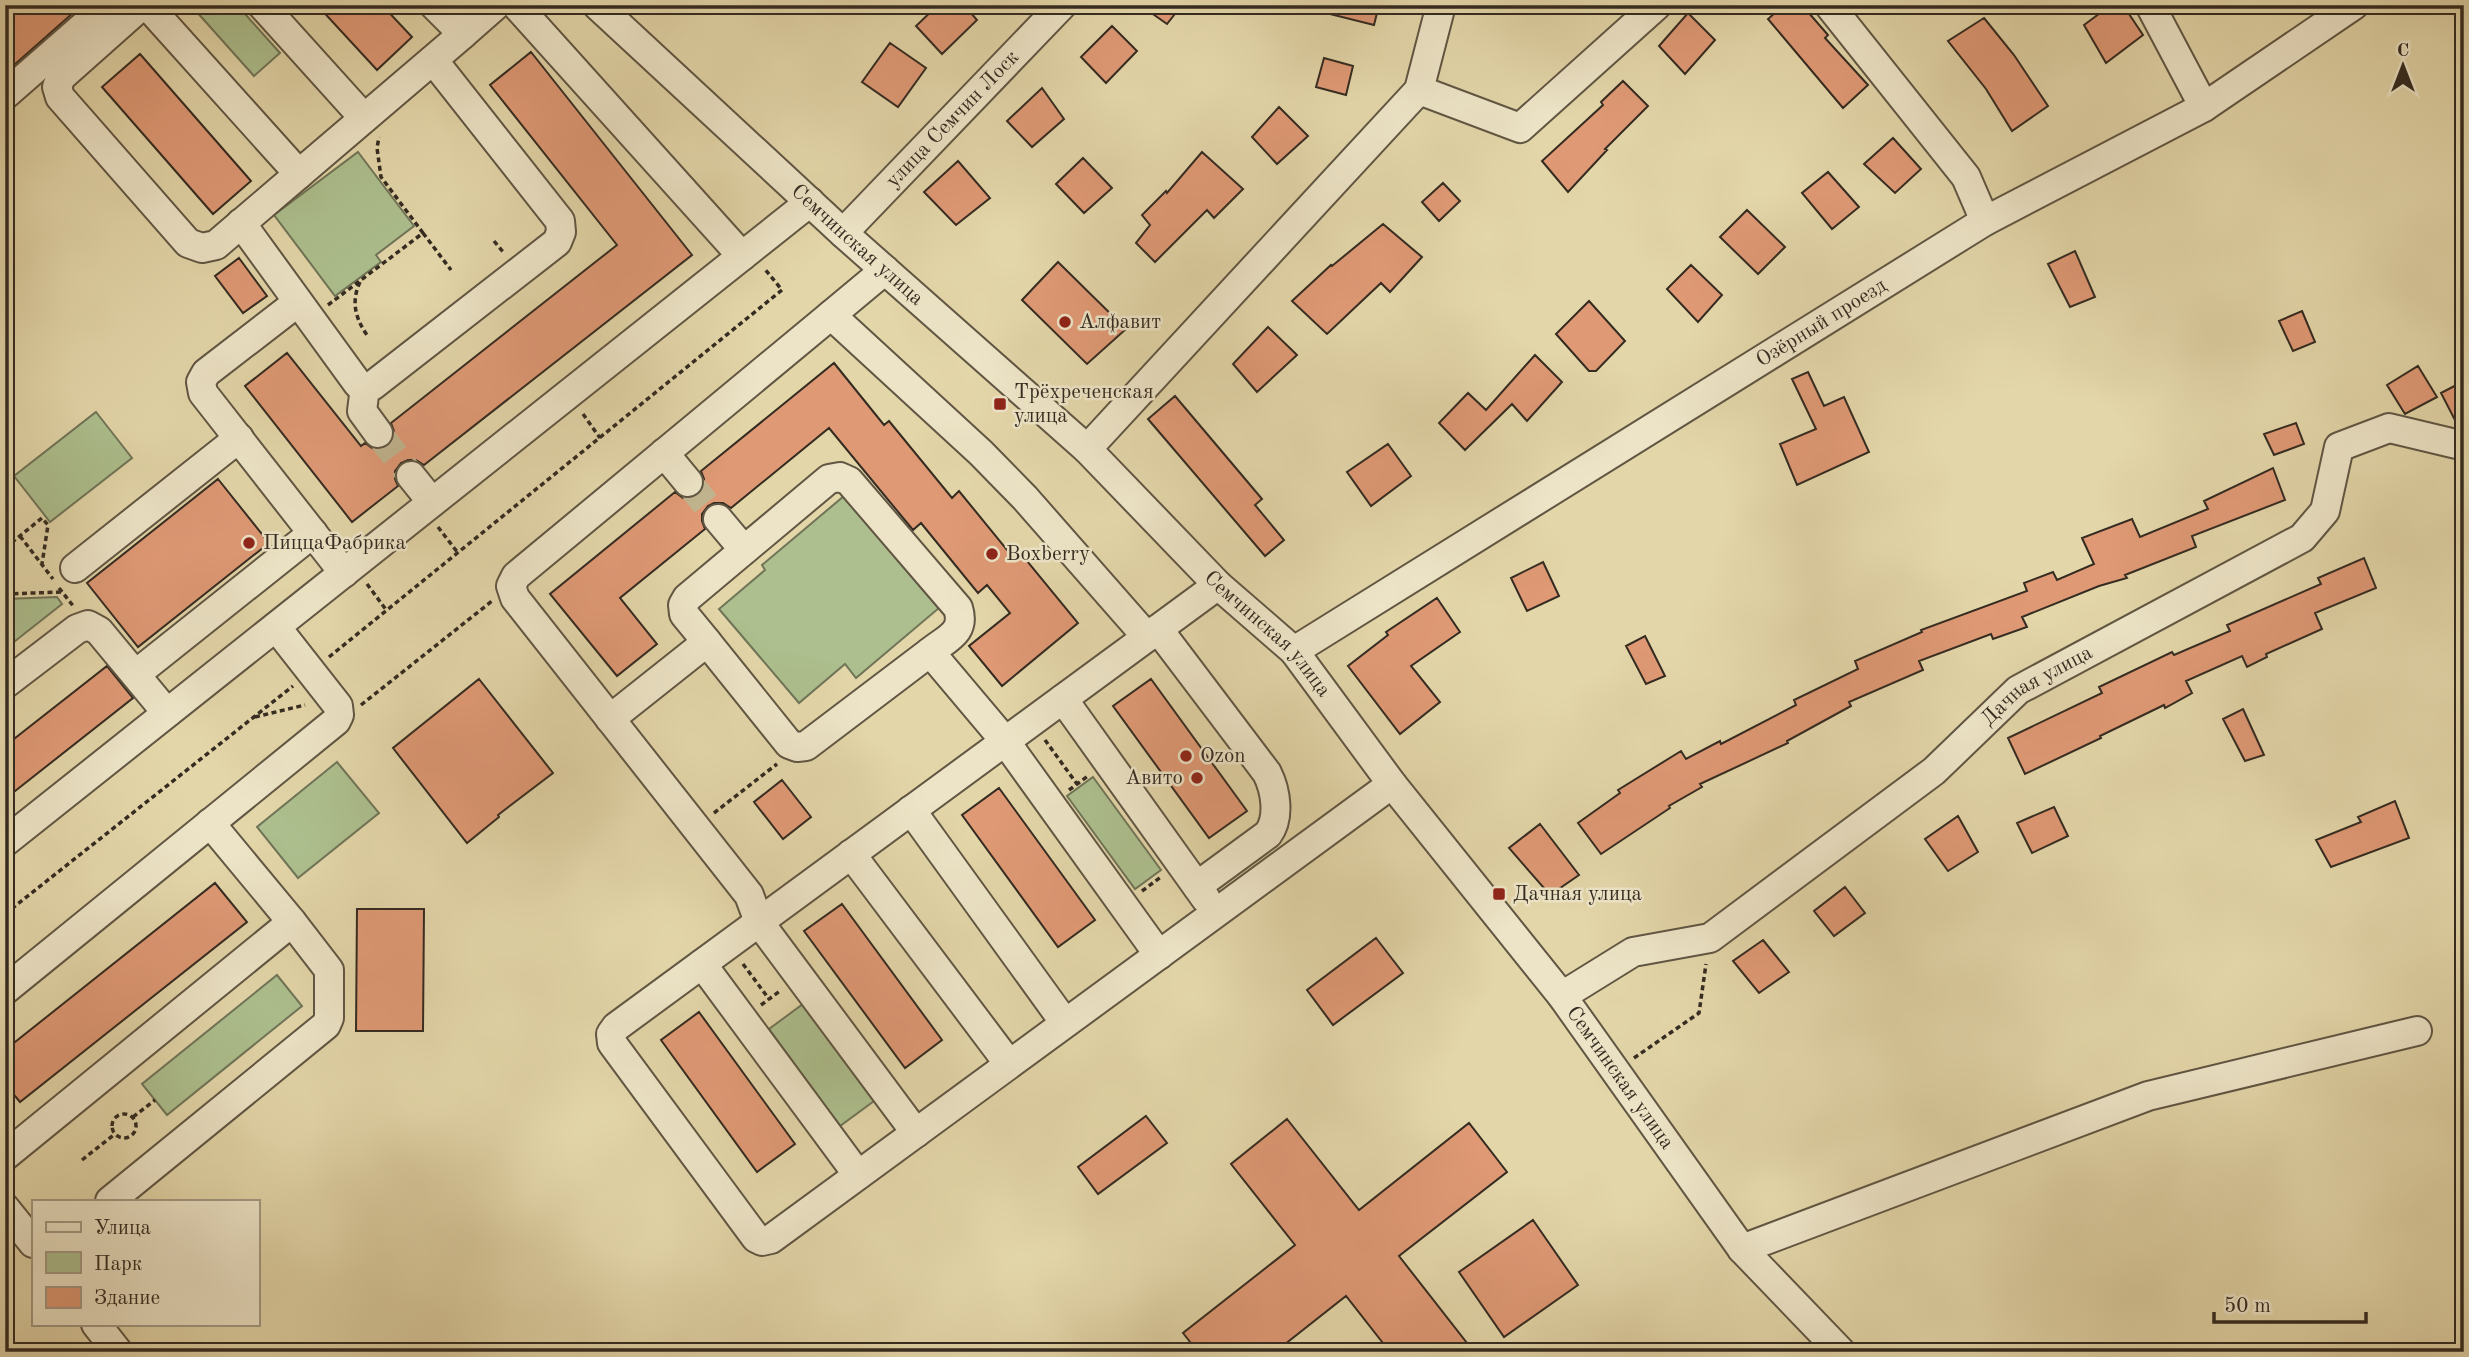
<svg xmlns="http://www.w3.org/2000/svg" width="2469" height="1357" font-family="'Old Standard TT',serif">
	<rect width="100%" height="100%" fill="#e3d6a9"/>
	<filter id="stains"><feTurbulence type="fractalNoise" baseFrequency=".00286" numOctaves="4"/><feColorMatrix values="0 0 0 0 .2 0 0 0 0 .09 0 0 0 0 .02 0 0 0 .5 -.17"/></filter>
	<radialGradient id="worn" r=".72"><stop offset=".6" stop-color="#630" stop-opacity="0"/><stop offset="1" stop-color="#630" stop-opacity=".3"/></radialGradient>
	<path fill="#adbf8e" stroke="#707558" stroke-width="2" d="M 200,5 L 237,5 L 280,53 L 254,76 L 195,10 Z
		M 358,152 L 414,226 L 376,255 L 381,262 L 335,296 L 274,215 Z
		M 96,412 L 132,458 L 50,522 L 14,476 Z
		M 844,496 L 939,608 L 856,678 L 845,664 L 799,703 L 719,609 L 765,570 L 762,565 Z
		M 57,597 L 62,604 L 5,649 L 5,599 Z
		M 337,762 L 379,813 L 298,878 L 257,827 Z
		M 1093,777 L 1161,870 L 1135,889 L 1067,796 Z
		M 277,975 L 302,1006 L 167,1115 L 142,1084 Z
		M 803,1004 L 874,1101 L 840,1126 L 769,1029 Z"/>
	<path fill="#df9975" stroke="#342b21" stroke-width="2" d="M 14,5 L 82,5 L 5,73 L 5,13 Z
		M 317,5 L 382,5 L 412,37 L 377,70 Z
		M 938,5 L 964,5 L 977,20 L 942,54 L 916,26 Z
		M 1140,5 L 1182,5 L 1167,24 Z
		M 1319,5 L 1379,5 L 1374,25 L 1318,11 Z
		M 1784,5 L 1802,5 L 1828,35 L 1825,38 L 1868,85 L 1843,108 L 1768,19 Z
		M 2111,5 L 2123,5 L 2143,35 L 2106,63 L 2084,25 Z
		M 1688,13 L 1715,40 L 1685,74 L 1659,46 Z
		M 1984,18 L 2014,55 L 2048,106 L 2012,131 L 1986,89 L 1948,41 Z
		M 1112,26 L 1137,51 L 1106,83 L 1081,57 Z
		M 890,43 L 926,68 L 898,107 L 862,82 Z
		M 531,52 L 692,255 L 424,465 L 416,460 L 408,460 L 401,463 L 395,471 L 395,479 L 398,486 L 352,522 L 245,386 L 287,353 L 361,446 L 365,443 L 372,448 L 380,449 L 388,446 L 393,439 L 394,431 L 391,423 L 617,245 L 490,85 Z
		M 140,54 L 251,181 L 213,214 L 102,87 Z
		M 1324,58 L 1353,66 L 1346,95 L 1316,87 Z
		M 1623,81 L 1648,106 L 1605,149 L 1607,150 L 1568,192 L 1542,161 L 1603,105 L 1601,102 Z
		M 1042,88 L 1064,119 L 1032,147 L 1007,121 Z
		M 1279,107 L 1308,136 L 1277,164 L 1252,137 Z
		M 1893,138 L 1921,169 L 1895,193 L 1864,164 Z
		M 1202,152 L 1243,189 L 1214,218 L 1207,210 L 1155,262 L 1136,243 L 1150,225 L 1142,215 L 1166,191 L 1167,193 Z
		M 1083,158 L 1112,188 L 1084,213 L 1056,184 Z
		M 958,161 L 990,198 L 956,225 L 924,192 Z
		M 1828,172 L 1859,207 L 1832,229 L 1802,193 Z
		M 1443,183 L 1460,201 L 1439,221 L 1422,202 Z
		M 1747,210 L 1785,247 L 1758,274 L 1720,237 Z
		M 1383,224 L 1422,257 L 1390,292 L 1381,283 L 1327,334 L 1292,301 L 1331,265 L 1332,266 Z
		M 2075,251 L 2095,297 L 2070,307 L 2048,264 Z
		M 239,258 L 267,296 L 243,313 L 215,276 Z
		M 1058,262 L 1126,329 L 1087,364 L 1022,300 Z
		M 1691,265 L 1722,295 L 1698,322 L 1667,289 Z
		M 1589,301 L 1625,341 L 1596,371 L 1589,371 L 1556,334 Z
		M 2302,311 L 2315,342 L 2293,351 L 2279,321 Z
		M 1268,327 L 1297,355 L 1257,392 L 1233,364 Z
		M 1535,355 L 1562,382 L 1527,421 L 1512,404 L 1465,450 L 1439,423 L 1468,393 L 1486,410 Z
		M 834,363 L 884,425 L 889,421 L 952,498 L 959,491 L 1016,561 L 1023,556 L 1078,623 L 1002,686 L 969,646 L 1010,613 L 987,585 L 978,593 L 921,523 L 913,530 L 829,428 L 731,508 L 723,503 L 714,503 L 708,506 L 702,514 L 702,521 L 705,529 L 620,598 L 657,644 L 617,676 L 550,594 L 675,492 L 683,498 L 690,498 L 698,495 L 704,487 L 704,479 L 701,471 Z
		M 2418,366 L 2437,397 L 2405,414 L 2387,385 Z
		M 1808,372 L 1824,406 L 1844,397 L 1869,452 L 1797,485 L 1780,444 L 1816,429 L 1792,379 Z
		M 2464,381 L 2464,426 L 2458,426 L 2441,393 Z
		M 1175,396 L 1262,499 L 1255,505 L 1284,540 L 1265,556 L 1148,419 Z
		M 2296,423 L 2304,444 L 2274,455 L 2264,434 Z
		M 1388,444 L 1411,476 L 1371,506 L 1347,472 Z
		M 2273,468 L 2285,500 L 2192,536 L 2196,547 L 2125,575 L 2127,578 L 2099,586 L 2022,617 L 2027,627 L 1993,639 L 1991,634 L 1919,661 L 1923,670 L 1849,702 L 1851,706 L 1787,741 L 1788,743 L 1700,784 L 1702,787 L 1669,806 L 1670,808 L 1601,854 L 1578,823 L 1620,793 L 1618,790 L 1681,751 L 1686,759 L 1720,741 L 1721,744 L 1796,705 L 1794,700 L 1858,669 L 1855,661 L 1922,632 L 1921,630 L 2027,591 L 2024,583 L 2053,572 L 2057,580 L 2094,564 L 2082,538 L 2132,519 L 2140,537 L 2208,509 L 2204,501 Z
		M 218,479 L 269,543 L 138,647 L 87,583 Z
		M 2364,558 L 2376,588 L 2315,613 L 2322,629 L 2266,654 L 2267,657 L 2247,667 L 2242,656 L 2186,681 L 2192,693 L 2165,708 L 2164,705 L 2100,736 L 2101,738 L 2025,774 L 2008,738 L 2102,693 L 2099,687 L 2172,652 L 2174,655 L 2230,631 L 2227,625 L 2321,584 L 2318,578 Z
		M 1543,562 L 1559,596 L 1527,611 L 1511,578 Z
		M 1437,598 L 1460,632 L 1411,666 L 1440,702 L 1400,734 L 1348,666 L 1388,635 L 1386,632 Z
		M 1645,636 L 1665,676 L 1646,684 L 1626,646 Z
		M 107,666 L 133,698 L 5,799 L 5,746 Z
		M 479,679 L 553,773 L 498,815 L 499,817 L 467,843 L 393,748 Z
		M 1151,679 L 1247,811 L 1209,838 L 1113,706 Z
		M 2243,709 L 2264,755 L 2245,761 L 2223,719 Z
		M 782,780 L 811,817 L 783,839 L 754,802 Z
		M 999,788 L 1095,920 L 1058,947 L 962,815 Z
		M 2395,801 L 2409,838 L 2331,867 L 2316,840 L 2361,822 L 2358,817 Z
		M 2054,807 L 2068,836 L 2032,853 L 2017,823 Z
		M 1958,816 L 1978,852 L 1948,871 L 1925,839 Z
		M 1540,824 L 1579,875 L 1550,895 L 1509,848 Z
		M 215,883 L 247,922 L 20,1102 L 5,1084 L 5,1050 Z
		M 1845,887 L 1865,913 L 1834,936 L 1814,911 Z
		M 842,904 L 942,1040 L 905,1068 L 804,931 Z
		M 357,909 L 424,909 L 423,1031 L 356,1031 Z
		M 1376,938 L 1403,973 L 1333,1025 L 1307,990 Z
		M 1763,940 L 1789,972 L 1759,993 L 1733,961 Z
		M 699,1012 L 795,1144 L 757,1172 L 661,1040 Z
		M 1146,1116 L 1167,1143 L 1098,1194 L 1078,1167 Z
		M 1287,1119 L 1359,1210 L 1469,1123 L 1507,1172 L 1399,1256 L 1474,1352 L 1390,1352 L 1346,1296 L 1275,1352 L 1198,1352 L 1183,1333 L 1295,1245 L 1231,1164 Z
		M 1533,1220 L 1578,1285 L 1504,1337 L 1459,1272 Z"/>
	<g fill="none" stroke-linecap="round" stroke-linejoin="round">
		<path stroke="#c0b48e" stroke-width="28" stroke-dasharray="28 14" stroke-linecap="butt" d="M 378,433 L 411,476
			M 688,482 L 718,519"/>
		<defs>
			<g id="minor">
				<path d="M 142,5 L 61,77 L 57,87 L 60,97 L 188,243 L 202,248 L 216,245 L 299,174"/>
				<path d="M 147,5 L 299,174 L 463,34"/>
				<path d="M 262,5 L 364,118"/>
				<path d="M 434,5 L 463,34 L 496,5"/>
				<path d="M 516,5 L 742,256"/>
				<path id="s1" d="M 597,5 L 843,233 L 1087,449 L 1218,585 L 1294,651 L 1392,784 L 1562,996 L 1742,1249 L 1841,1352"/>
				<path d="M 1829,5 L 1966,177 L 1985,221"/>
				<path d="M 2150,5 L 2204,107"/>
				<path d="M 1419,90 L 1520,128 L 1657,5"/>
				<path d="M 5,95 L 108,5"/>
				<path d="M 241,223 L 358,384 L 365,387 L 372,386 L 557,242 L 561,232 L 560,221 L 433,60"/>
				<path id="s2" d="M 843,233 L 1062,5"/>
				<path d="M 885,270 L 831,315 L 981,453 L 1025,498 L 1147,637"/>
				<path d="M 298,302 L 206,373 L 201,382 L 203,393 L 344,573"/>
				<path d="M 831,315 L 516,576 L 511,586 L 515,598 L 749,895 L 759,922 L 916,1133"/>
				<path d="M 365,387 L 362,411 L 378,433"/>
				<path d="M 1087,449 L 1419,90 L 1441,5"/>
				<path d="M 664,453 L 688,482"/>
				<path d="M 411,476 L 432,502"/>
				<path d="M 718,519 L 744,550"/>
				<path d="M 75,568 L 239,438"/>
				<path d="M 1218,585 L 616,1027 L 611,1034 L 612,1043 L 756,1238 L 762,1241 L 771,1239 L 1392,784"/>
				<path d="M 1158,629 L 1267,773 C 1276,791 1280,818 1268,834 L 1197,886"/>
				<path d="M 707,642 L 789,744 L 797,747 L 806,746 L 930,652 L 1005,741 L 1159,955"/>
				<path id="s3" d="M 1294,651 L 1985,221 L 2204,107 L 2354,5"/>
				<path d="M 136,674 L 313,533"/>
				<path d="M 5,684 L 77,629 L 88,625 L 99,631 L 167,713"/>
				<path d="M 1063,699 L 1206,899"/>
				<path d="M 610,719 L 707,642 L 684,614 L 683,605 L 687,598 L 829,479 L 840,477 L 849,481 L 958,608 C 966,633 947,638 930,652"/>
				<path d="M 911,810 L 1065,1023"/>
				<path d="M 5,842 L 810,202"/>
				<path d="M 851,854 L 1009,1064"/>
				<path d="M 702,964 L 858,1175"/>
				<path d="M 5,990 L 336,721 L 339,715 L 338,706 L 276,627"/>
				<path id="s4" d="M 1562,996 L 1633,952 L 1710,938 L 1934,771 L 2018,690 L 2302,538 L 2325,511 L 2339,447 L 2389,428 L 2456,444 L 2464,442"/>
				<path d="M 5,1156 L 292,922 L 210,823"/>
				<path d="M 110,1201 L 326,1025 L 329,1018 L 329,970 L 292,922"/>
				<path d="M 5,1208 L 33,1243"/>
				<path d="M 1742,1249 L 2148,1096 L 2417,1031"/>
				<path d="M 96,1324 L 118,1352"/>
			</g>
		</defs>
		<use href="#minor" stroke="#605643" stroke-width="32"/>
		<path stroke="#342b21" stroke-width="3.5" stroke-dasharray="5 3.5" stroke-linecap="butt" d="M 423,233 L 451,270
			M 494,241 L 504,253
			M 360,282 C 351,301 355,318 367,335
			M 328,305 L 423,233 L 381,177 L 377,148 L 379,137
			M 583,414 L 600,438
			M 438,527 L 458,553
			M 20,536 L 53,579
			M 5,548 L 42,518 L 48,525 L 42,564
			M 367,584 L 387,611
			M 59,588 L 74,607
			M 5,594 L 63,592
			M 329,657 L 782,290 L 764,268
			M 361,705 L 492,601
			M 255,717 L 305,705
			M 1045,740 L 1077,784
			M 1069,790 L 1088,776
			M 714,813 L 777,764
			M 1142,891 L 1161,877
			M 5,914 L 293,686
			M 743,964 L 769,999
			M 761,1005 L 780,991
			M 1634,1058 L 1699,1013 L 1706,964
			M112 1126a12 12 0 1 1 24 0a12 12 0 1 1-24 0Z
			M 133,1117 L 155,1100
			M 82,1160 L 115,1134"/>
		<use href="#minor" stroke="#ede4c7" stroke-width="28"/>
	</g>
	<g fill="#8f2418" stroke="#ede4c7" stroke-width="2.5">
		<circle cx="1065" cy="322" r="7"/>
		<rect x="993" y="397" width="14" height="14" rx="3.5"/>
		<circle cx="249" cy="543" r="7"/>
		<circle cx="992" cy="554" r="7"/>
		<circle cx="1186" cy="756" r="7"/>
		<circle cx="1197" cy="778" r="7"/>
		<rect x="1492" y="887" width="14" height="14" rx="3.5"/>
	</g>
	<g text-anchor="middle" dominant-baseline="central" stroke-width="5" stroke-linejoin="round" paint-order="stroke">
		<g font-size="21" fill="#342b21" stroke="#ede4c7">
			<text stroke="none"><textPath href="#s2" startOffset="158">улица Семчин Лоск</textPath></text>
			<text stroke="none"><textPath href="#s1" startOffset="354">Семчинская улица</textPath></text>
			<text stroke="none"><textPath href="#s3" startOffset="621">Озёрный проезд</textPath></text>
			<text stroke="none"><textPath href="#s1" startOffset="920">Семчинская улица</textPath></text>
			<text stroke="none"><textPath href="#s4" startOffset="576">Дачная улица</textPath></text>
			<text stroke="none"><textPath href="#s1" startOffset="1488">Семчинская улица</textPath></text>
		</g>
		<g font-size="21" fill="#342b21" stroke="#ede4c7" text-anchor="start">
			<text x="1079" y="322">Алфавит</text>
			<text x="1014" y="392">Трёхреченская<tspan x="1014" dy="24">улица</tspan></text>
			<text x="263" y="543">ПиццаФабрика</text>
			<text x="1006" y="554">Boxberry</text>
			<text x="1200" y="756">Ozon</text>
			<text x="1183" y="778" text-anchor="end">Авито</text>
			<text x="1513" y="894">Дачная улица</text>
		</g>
	</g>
	<rect width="2469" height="1357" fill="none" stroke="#e3d6a9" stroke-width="28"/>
	<rect x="7" y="7" width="2455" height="1343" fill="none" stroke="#342b21" stroke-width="3.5"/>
	<rect x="14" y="14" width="2441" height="1329" fill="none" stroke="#342b21" stroke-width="2"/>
	<rect x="32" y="1200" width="228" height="126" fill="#ede4c7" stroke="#a39a85" stroke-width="2"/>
	<rect x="46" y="1222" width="35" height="10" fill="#ede4c7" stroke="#a39a85" stroke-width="2"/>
	<text x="94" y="1234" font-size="21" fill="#342b21">Улица</text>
	<rect x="46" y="1252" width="35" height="21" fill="#adbf8e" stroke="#a39a85" stroke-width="2"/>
	<text x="94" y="1270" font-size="21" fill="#342b21">Парк</text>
	<rect x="46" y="1287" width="35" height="21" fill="#df9975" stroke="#a39a85" stroke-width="2"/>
	<text x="94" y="1304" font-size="21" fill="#342b21">Здание</text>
	<g transform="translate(2403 66)" stroke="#ede4c7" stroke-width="5" paint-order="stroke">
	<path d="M0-5L12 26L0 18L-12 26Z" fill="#342b21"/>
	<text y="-10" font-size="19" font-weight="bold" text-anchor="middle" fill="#342b21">С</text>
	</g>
	<path d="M2214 1312v10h152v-10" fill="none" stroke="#342b21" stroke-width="3.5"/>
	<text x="2224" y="1312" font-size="21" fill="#342b21" stroke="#ede4c7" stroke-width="5" paint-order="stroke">50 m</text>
	<rect width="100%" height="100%" filter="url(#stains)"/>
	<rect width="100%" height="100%" fill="url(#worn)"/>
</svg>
